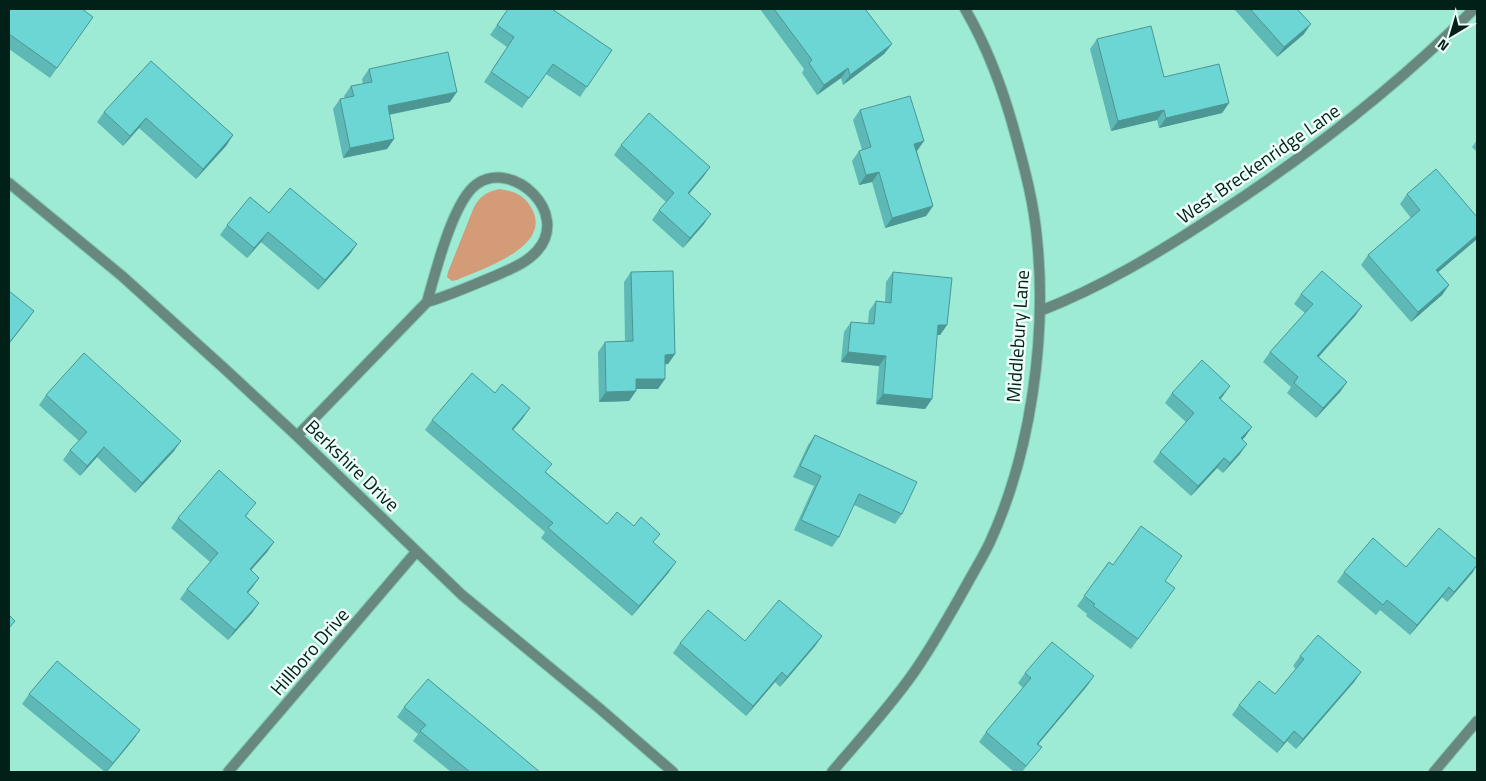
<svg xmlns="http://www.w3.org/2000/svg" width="1486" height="781" font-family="'Titillium Web',sans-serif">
	<rect width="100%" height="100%" fill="#9debd4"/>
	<path fill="#d39b77" d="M 499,189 C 515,191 526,196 533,211 C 550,248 481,269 457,280 L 452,281 L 447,277 L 448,272 L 474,207 C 480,196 487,192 499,189 Z"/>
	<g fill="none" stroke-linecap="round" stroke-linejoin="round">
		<defs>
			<path id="minor" d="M 9,183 L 122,276 L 226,370 L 297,436 L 462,595 L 599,708 L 673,772
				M 1040,311 C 1102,287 1160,252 1216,215 C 1308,155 1396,87 1474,9
				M 297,436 L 427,302 C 451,295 472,285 495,276 C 510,269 525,264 537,251 C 571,213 513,159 477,184 C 453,200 435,274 427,302
				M 228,772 L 416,552
				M 832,772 C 859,740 888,709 912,675 C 932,647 949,616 966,586 C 974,571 983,557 990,542 C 1031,453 1047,336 1037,239 C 1034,204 1025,170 1016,137 C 1004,92 988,48 965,9
				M 1434,772 L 1477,721"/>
		</defs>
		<use href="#minor" stroke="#81c6b2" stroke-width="12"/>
		<use href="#minor" stroke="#68877e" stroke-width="10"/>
	</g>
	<path fill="#5db8b6" d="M 9,9 L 93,17 L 50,78 L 9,49 Z
		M 508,9 L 612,50 L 580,97 L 546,74 L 522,108 L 484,82 L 507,47 L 490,35 Z
		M 760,9 L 865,9 L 892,44 L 884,54 L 843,85 L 841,78 L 817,95 L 802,73 L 804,69 Z
		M 1234,9 L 1297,9 L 1304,34 L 1277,57 Z
		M 1097,39 L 1164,77 L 1229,103 L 1222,113 L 1159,128 L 1157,120 L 1111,131 L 1090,49 Z
		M 151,61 L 233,135 L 226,146 L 196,179 L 139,128 L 123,146 L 97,122 L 104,112 Z
		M 369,69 L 450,102 L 389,115 L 394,139 L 387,149 L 343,158 L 333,109 L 340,99 L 345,98 L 344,96 L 351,86 L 363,84 L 362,79 Z
		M 860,110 L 917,151 L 933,206 L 926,216 L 885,228 L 872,182 L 859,185 L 852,161 L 859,151 L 862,150 L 853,120 Z
		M 1477,140 L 1477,152 L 1472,147 Z
		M 621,145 L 710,167 L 703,177 L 689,194 L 704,224 L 683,248 L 652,220 L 659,210 L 666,202 L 614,155 Z
		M 1407,194 L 1477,217 L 1477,239 L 1438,272 L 1449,285 L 1442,295 L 1411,322 L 1361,265 L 1368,255 L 1411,218 L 1400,204 Z
		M 269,213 L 357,244 L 350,254 L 318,290 L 261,242 L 247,258 L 220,235 L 227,225 Z
		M 631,272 L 675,354 L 668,364 L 665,364 L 658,389 L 636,389 L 636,391 L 629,401 L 599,402 L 598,352 L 605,342 L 625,341 L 624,282 Z
		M 893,272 L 947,325 L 940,335 L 937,335 L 932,399 L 925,409 L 876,404 L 879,366 L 841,362 L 844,332 L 851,322 L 868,324 L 869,311 L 876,301 L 885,302 L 886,282 Z
		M 1301,294 L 1362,306 L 1355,316 L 1319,357 L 1347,382 L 1340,392 L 1316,418 L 1287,393 L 1291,387 L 1263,362 L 1270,352 L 1305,313 L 1294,304 Z
		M 1172,393 L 1223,396 L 1220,399 L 1252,427 L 1242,439 L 1240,454 L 1223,473 L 1217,468 L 1191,496 L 1153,462 L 1160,452 L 1186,422 L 1165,403 Z
		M 46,395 L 174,451 L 135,493 L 97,457 L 80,476 L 63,460 L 70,450 L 79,441 L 39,405 Z
		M 523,418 L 513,430 L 546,472 L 607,524 L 654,543 L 669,572 L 632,616 L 541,538 L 545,532 L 425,430 L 432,420 Z
		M 815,435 L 902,514 L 895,524 L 854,505 L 839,537 L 832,547 L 794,530 L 814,486 L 793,477 L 808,445 Z
		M 249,513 L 246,516 L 274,542 L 267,552 L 251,570 L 259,578 L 248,593 L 259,603 L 252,613 L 228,640 L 180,599 L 187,589 L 210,562 L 171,528 L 178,518 Z
		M 1109,562 L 1113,565 L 1165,581 L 1175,588 L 1131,649 L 1086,616 L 1087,614 L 1077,606 Z
		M 1406,567 L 1473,572 L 1447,602 L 1442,597 L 1410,635 L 1380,610 L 1376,615 L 1337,582 L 1344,572 Z
		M 822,636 L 815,646 L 780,687 L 775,682 L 746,716 L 673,653 L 680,643 L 745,641 Z
		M 1300,656 L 1361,672 L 1354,682 L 1296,749 L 1287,741 L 1277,753 L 1232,715 L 1239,705 L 1275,694 L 1296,669 L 1293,666 Z
		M 1025,673 L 1094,676 L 1087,686 L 1038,744 L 1042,747 L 1022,772 L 1014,772 L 979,742 L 986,732 L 1023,688 L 1018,683 Z
		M 29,694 L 140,730 L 133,740 L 107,772 L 105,772 L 22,704 Z
		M 404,707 L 540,772 L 451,772 L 413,741 L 418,734 L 397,717 Z"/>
	<path fill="#4c9694" d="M 1311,24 L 1304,34 L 1277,57 L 1284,47 Z
		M 892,44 L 884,54 L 843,85 L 850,75 Z
		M 848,68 L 841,78 L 817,95 L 824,85 Z
		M 457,92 L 450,102 L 381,116 L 388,106 Z
		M 1229,103 L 1222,113 L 1159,128 L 1166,118 Z
		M 1164,110 L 1157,120 L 1111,131 L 1118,121 Z
		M 146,118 L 139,128 L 123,146 L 130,136 Z
		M 233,135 L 226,146 L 196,179 L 203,169 Z
		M 394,139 L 387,149 L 343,158 L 350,148 Z
		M 924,141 L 917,151 L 907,154 L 914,144 Z
		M 710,167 L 703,177 L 681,203 L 688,193 Z
		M 879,172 L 872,182 L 859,185 L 866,175 Z
		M 933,206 L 926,216 L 885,228 L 892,218 Z
		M 711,214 L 704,224 L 683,248 L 690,238 Z
		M 268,232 L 261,242 L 247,258 L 254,248 Z
		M 1477,235 L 1477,239 L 1429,280 L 1436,270 Z
		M 357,244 L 350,254 L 318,290 L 325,280 Z
		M 1449,285 L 1442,295 L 1411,322 L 1418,312 Z
		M 1362,306 L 1355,316 L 1310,366 L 1317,356 Z
		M 34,311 L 27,321 L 9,344 L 9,343 Z
		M 938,325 L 947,325 L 940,335 L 931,335 Z
		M 848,352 L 886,356 L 879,366 L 841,362 Z
		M 675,354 L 668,364 L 658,365 L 665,355 Z
		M 636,379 L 665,379 L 658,389 L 629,389 Z
		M 1347,382 L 1340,392 L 1316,418 L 1323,408 Z
		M 1230,386 L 1223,396 L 1212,408 L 1219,398 Z
		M 636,391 L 629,401 L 599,402 L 606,392 Z
		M 883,394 L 932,399 L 925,409 L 876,404 Z
		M 530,408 L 523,418 L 505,439 L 512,429 Z
		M 1252,427 L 1245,437 L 1234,448 L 1241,438 Z
		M 181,441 L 174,451 L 135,493 L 142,483 Z
		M 1247,444 L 1240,454 L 1223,473 L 1230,463 Z
		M 104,447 L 97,457 L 80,476 L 87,466 Z
		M 1224,458 L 1217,468 L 1191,496 L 1198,486 Z
		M 274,542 L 267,552 L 243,579 L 250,569 Z
		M 676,562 L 669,572 L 632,616 L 639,606 Z
		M 1477,565 L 1473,572 L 1447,602 L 1454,592 Z
		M 259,578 L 252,588 L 240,602 L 247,592 Z
		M 1449,587 L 1442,597 L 1410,635 L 1417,625 Z
		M 259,603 L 252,613 L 228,640 L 235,630 Z
		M 822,636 L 815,646 L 780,687 L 787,677 Z
		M 782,672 L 775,682 L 746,716 L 753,706 Z
		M 1361,672 L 1354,682 L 1296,749 L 1303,739 Z
		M 1094,676 L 1087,686 L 1030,754 L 1037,744 Z
		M 140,730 L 133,740 L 106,772 L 113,763 Z
		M 1294,731 L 1287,741 L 1277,753 L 1284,743 Z"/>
	<path fill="#6cd6d4" stroke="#4c9694" d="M 9,9 L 82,9 L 93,17 L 57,68 L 9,34 Z
		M 508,9 L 552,9 L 612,50 L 587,87 L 553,64 L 529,98 L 491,72 L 514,37 L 497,25 Z
		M 774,9 L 865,9 L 892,44 L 850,75 L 848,68 L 824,85 L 809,63 L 812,60 Z
		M 1250,9 L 1297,9 L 1311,24 L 1284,47 Z
		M 1151,26 L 1164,77 L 1219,64 L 1229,103 L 1166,118 L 1164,110 L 1118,121 L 1097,39 Z
		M 448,52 L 457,92 L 388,106 L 394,139 L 350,148 L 340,99 L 354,96 L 351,86 L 372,82 L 369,69 Z
		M 151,61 L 233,135 L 203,169 L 146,118 L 130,136 L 104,112 Z
		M 910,96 L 924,141 L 914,144 L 933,206 L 892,218 L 879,172 L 866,175 L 859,151 L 871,147 L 860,110 Z
		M 649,113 L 710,167 L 688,193 L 711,214 L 690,238 L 659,210 L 674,193 L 621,145 Z
		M 1436,169 L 1477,217 L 1477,235 L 1436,270 L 1449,285 L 1418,312 L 1368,255 L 1420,210 L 1407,194 Z
		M 290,188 L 357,244 L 325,280 L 268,232 L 254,248 L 227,225 L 250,197 L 269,213 Z
		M 673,271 L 675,354 L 665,355 L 665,379 L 636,379 L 636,391 L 606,392 L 605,342 L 633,341 L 631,272 Z
		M 1322,271 L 1362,306 L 1317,356 L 1347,382 L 1323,408 L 1294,383 L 1298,377 L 1270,352 L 1313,304 L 1301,294 Z
		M 893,272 L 952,278 L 947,325 L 938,325 L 932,399 L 883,394 L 886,356 L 848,352 L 851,322 L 874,324 L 876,301 L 891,303 Z
		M 9,291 L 34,311 L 9,343 Z
		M 84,353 L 181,441 L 142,483 L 104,447 L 87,466 L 70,450 L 87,432 L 46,395 Z
		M 1202,360 L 1230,386 L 1219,398 L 1252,427 L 1241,438 L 1247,444 L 1230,463 L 1224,458 L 1198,486 L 1160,452 L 1194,413 L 1172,393 Z
		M 472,373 L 495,393 L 502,384 L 530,408 L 512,429 L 552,464 L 545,472 L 607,524 L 617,512 L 634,526 L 641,517 L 660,534 L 653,542 L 676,562 L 639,606 L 548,528 L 553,523 L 432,420 Z
		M 815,435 L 917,482 L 902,514 L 859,494 L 839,537 L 801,520 L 821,476 L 800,466 Z
		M 219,470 L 256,503 L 245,516 L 274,542 L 250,569 L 259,578 L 247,592 L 259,603 L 235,630 L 187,589 L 218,553 L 178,518 Z
		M 1141,526 L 1182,556 L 1165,581 L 1175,588 L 1138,639 L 1093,606 L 1095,604 L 1084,596 L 1109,562 L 1113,565 Z
		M 1439,528 L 1477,560 L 1477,565 L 1454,592 L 1449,587 L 1417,625 L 1387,600 L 1383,605 L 1344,572 L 1373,538 L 1406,567 Z
		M 779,600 L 822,636 L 787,677 L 782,672 L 753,706 L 680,643 L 708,610 L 745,641 Z
		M 9,615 L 15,621 L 9,628 Z
		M 1318,635 L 1361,672 L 1303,739 L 1294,731 L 1284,743 L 1239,705 L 1259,681 L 1275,694 L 1304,659 L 1300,656 Z
		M 1052,642 L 1094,676 L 1037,744 L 1042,747 L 1026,766 L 986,732 L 1031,678 L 1025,673 Z
		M 57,661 L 140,730 L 113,763 L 29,694 Z
		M 428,679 L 540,772 L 470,772 L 420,731 L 426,725 L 404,707 Z"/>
	<g text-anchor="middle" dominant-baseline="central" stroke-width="5" stroke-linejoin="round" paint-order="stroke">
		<g font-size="19" fill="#002018" stroke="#effef9">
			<text transform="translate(1258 163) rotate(-35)">West Breckenridge Lane</text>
			<text transform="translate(1017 336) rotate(-86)">Middlebury Lane</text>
			<text transform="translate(353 465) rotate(44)">Berkshire Drive</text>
			<text transform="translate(309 651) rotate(-49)">Hillboro Drive</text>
		</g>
	</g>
	<rect width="1486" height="781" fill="none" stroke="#002018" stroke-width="20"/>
	<g transform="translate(1451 35) rotate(218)" stroke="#effef9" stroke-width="4" paint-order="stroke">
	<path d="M0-4L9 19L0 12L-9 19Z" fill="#002018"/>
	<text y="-8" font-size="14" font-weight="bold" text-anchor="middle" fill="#002018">N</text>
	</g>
</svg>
